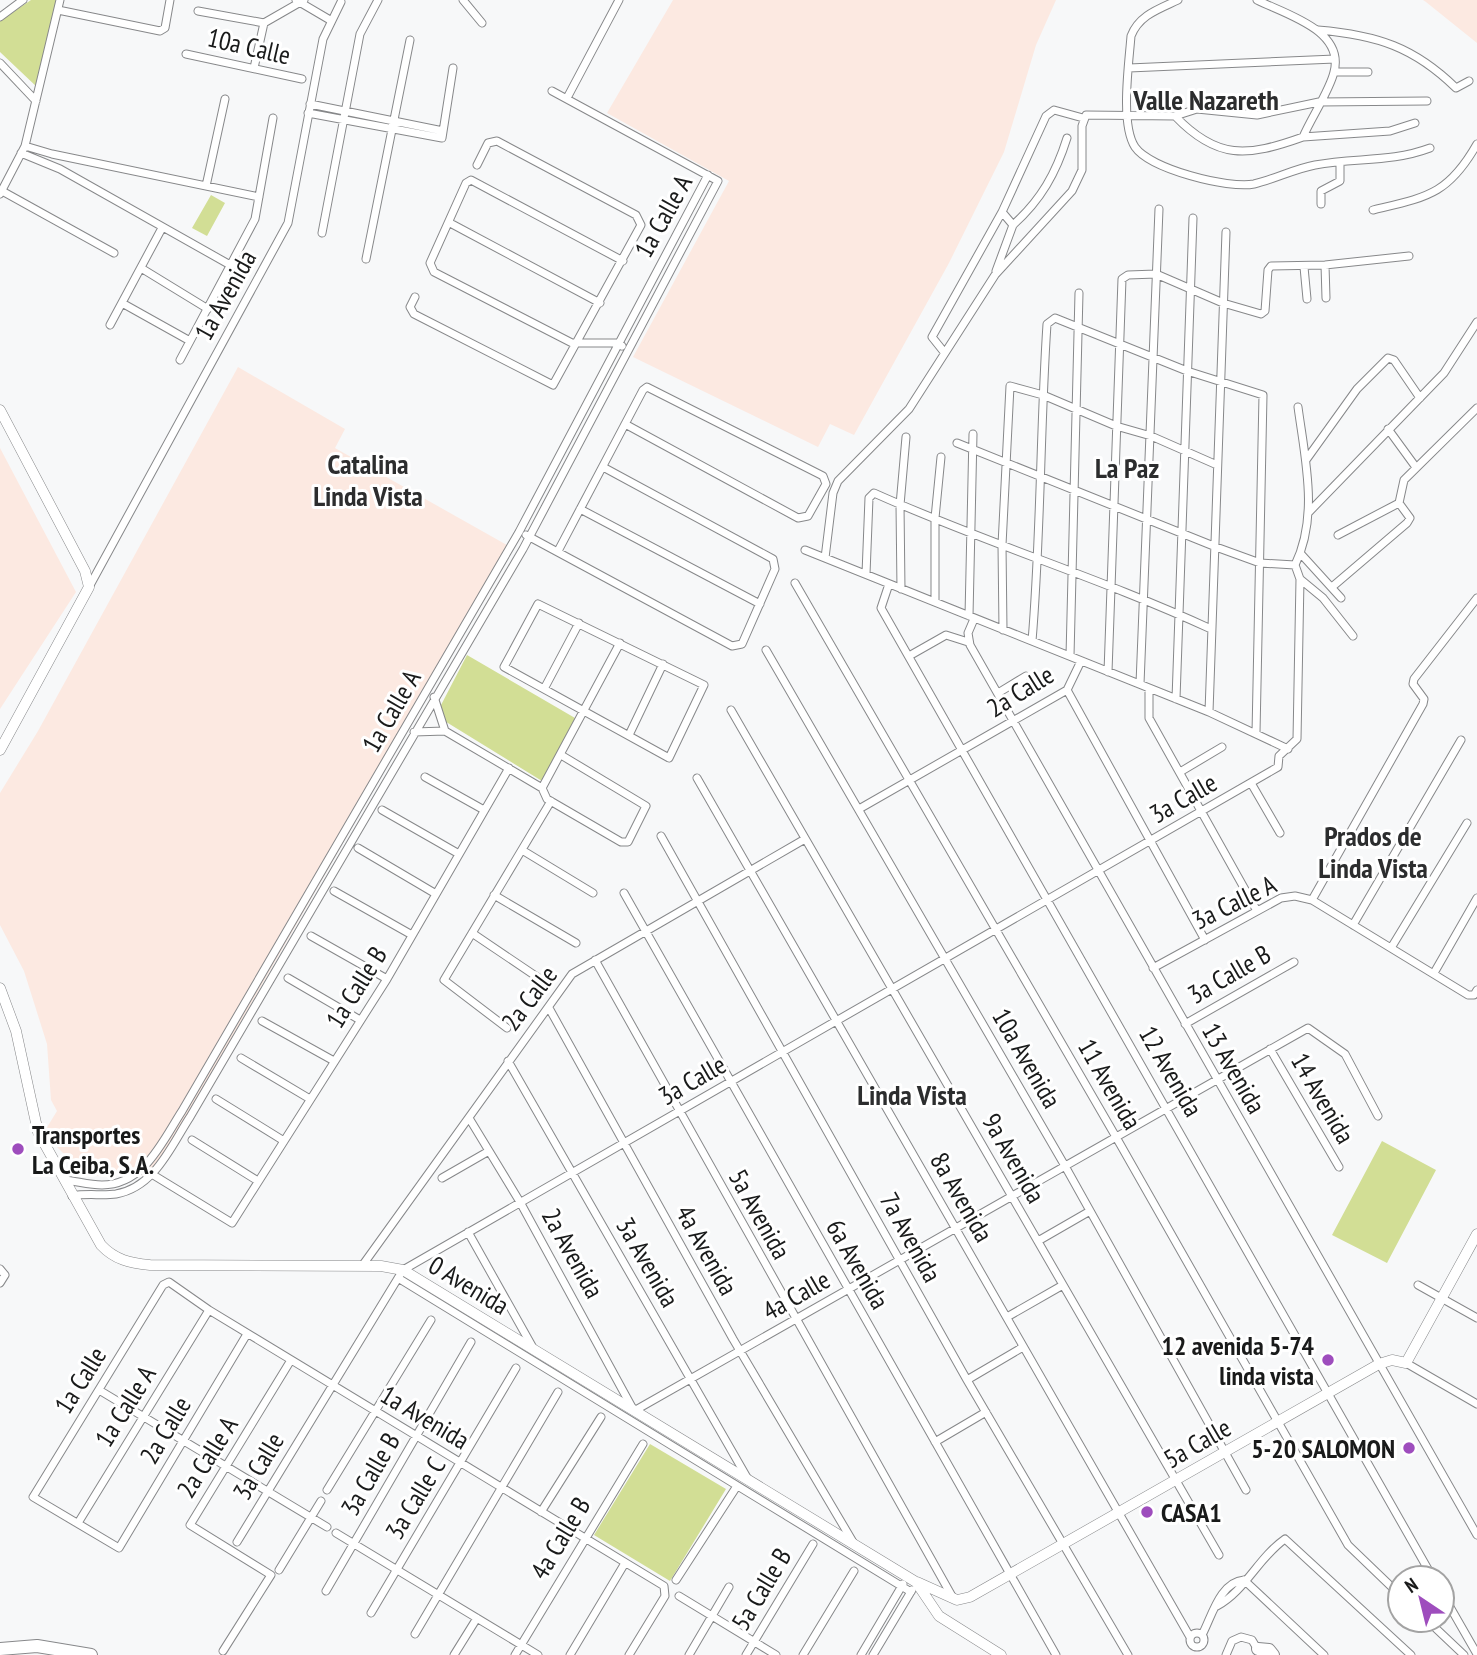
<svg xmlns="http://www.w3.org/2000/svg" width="1477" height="1655" font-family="'PT Sans Narrow',sans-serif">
	<rect width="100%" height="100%" fill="#f7f8f9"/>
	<path fill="#fce9e1" d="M 673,0 L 1056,0 L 1036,45 L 1004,152 L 949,263 L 854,435 L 830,424 L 818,447 L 633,357 L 729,181 L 607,113 Z
		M 1423,0 L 1477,0 L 1477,43 L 1426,2 Z
		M 238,367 L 345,429 L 335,448 L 512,548 L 150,1180 L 133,1170 L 105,1177 L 91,1175 L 76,1166 L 57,1147 L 46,1129 L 57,1111 L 51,1100 L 47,1044 L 24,971 L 0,925 L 0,793 L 38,731 Z
		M 0,448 L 76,592 L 0,709 Z"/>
	<path fill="#d2de95" d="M 31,0 L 56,0 L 38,88 L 0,52 L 0,21 Z
		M 211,195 L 225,203 L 207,236 L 192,228 Z
		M 467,655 L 575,718 L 542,781 L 443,720 L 440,707 Z
		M 1382,1141 L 1436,1170 L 1387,1263 L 1332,1235 Z
		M 650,1444 L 726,1489 L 670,1581 L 594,1535 Z"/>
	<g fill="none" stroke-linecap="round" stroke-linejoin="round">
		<defs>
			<path id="street" d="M 296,0 L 330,20
				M 463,0 L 482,23
				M 1178,0 C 1159,9 1139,15 1131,36 C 1129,63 1120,124 1135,147 C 1150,169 1228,189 1254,184 C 1275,179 1294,169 1315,165 C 1355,157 1390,163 1430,148
				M 58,10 L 160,31 L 165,28 L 170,0
				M 198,11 L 264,23 L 304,0
				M 0,17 L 23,0
				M 1318,30 C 1377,35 1414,47 1456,88 L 1469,81
				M 186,54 L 302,79
				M 0,63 L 36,101
				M 254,68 L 264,23
				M 1129,68 L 1335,59
				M 1334,72 L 1368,72
				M 567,98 L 619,0
				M 310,104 L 443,131
				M 308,113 L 442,138 L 453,68
				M 1175,116 C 1217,160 1247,157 1303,137 C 1311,118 1330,90 1334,72 C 1345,30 1285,14 1257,0
				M 1303,137 L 1390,131 L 1415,123
				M 25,146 L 52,154 L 259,197
				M 21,153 L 60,169 L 232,266
				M 206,186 L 225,99
				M 2,191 L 114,253
				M 0,194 L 25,146 L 60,0
				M 1321,204 L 1321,191 L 1340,181 L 1340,162
				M 1373,210 C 1427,197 1448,195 1477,144
				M 450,223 L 600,303
				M 1013,225 C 1041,200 1056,173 1067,138
				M 322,233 L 360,34 L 378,0
				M 366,259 L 410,40
				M 1325,265 L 1326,298
				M 1304,267 L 1307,299
				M 141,268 L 208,309
				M 996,271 L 1013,225 L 1002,212 L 1046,116 L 1054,110 L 1083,118
				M 415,297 L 410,307 L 414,314 L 553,385 L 641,225 L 636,215 L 497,141 L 488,143 L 477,165
				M 122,303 L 190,341
				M 110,325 L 162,228
				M 622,346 L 619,343 L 572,343 L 434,272 L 430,263 L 466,183 L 471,180 L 623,261
				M 944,352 L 932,337 L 1002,212
				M 180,360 L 255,219 L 273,118
				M 1388,429 L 1415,466
				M 957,443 L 1216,547 L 1260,563 L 1295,565
				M 1306,460 L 1357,389 L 1388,358 L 1394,360 L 1420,398
				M 580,509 L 760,604
				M 1309,512 L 1444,373 L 1477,322
				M 526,535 L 732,646 L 742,644 L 775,569 L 773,559 L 603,467
				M 1338,535 L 1399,503
				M 805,550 L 1209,712 L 1288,749
				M 558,551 L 643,390 L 647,387 L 823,476 L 826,484 L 808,516 L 798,518 L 625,424
				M 1301,554 L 1341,598
				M 825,558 L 833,493 L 838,481 L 909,409 L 995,275 L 1072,191 L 1082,170 L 1082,126 L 1086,115 L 1175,116 L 1197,109 L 1257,115 L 1319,102 L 1427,101
				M 866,574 L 869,498 L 874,493 C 985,543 1101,578 1211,629
				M 1300,579 L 1323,598 L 1353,636
				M 795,583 L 1116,1137 L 1348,1545 L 1400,1595
				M 889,584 L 881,608 L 1433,1578
				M 89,587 L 288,223 L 323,39 L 341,2
				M 1332,587 L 1407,523 L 1410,518 L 1399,503 L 1404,480 L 1477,408
				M 901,589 L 900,505 L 906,437
				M 935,602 L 935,518 L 941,457
				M 538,604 L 704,685 L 669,758 L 504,667 Z
				M 969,616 L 973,434
				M 974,619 L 968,633 L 970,645 L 1477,1535
				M 1003,630 L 1002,545 L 1010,386 L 1043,395 L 1116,426 L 1151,436 L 1217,465
				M 1032,641 C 1041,535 1040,430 1047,324 L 1055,318 L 1187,371 L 1263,395 L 1256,733
				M 766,650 L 1065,1166 L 1246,1490
				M 909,656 L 946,635 L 968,642
				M 1070,656 L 1079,293
				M 1108,672 L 1122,279 L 1128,275 L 1156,274 L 1223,303 L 1261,314 L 1265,311 L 1268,270 L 1271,266 L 1325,265 L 1409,256
				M 1140,684 L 1159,209
				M 544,689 L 579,623
				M 1067,690 L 1205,940
				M 1149,690 L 1149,718 L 1257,911
				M 998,693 L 1026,676
				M 434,697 L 445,731
				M 1176,699 L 1193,218
				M 731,710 L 1219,1555
				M 1209,712 L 1226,232
				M 414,732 L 445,731 L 542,788 L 547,799 L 621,842 L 628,842 L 646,806 L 561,755
				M 629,735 L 663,664
				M 1180,772 L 1222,747
				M 425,777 L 484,810
				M 697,778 L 1190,1637
				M 1251,783 L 1280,833
				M 542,788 L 620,643
				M 859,809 L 1067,690 L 1081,661
				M 382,810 L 459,854
				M 661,836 L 967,1380 L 1128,1655
				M 358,848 L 436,894
				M 522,850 L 593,893
				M 334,891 L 412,935
				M 624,893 L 1056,1655
				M 494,895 L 576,943
				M 1312,900 L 1423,704 L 1424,699 L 1413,684 L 1414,679 L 1477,598
				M 1353,925 L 1461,740
				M 472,933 L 546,983
				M 311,936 L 387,979
				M 1391,948 L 1467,823
				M 595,960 L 953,1598
				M 1153,968 L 1281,898 L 1295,896 L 1312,900 L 1468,995 L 1474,995 L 1477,990
				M 1434,973 L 1477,898
				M 288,978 L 360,1020
				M 549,1008 L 733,1339 L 853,1542
				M 262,1021 L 334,1061
				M 1185,1024 L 1294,962
				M 507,1028 L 444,980 L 551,801
				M 1270,1049 L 1339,1167
				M 241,1058 L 310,1099
				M 508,1061 L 749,1481
				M 216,1099 L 284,1141
				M 469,1118 L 520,1202 L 634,1411 L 1308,1028 L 1345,1054 L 1378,1116
				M 192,1140 L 258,1181
				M 150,1173 L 232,1223 L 387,979 L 509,768
				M 442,1178 L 489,1151
				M 64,1180 C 76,1181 89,1185 102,1185 C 144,1185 162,1142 182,1111 L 519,532 L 708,175
				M 72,1196 C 87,1193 102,1196 116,1194 C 155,1187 171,1146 190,1117 L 523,549 L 718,181 L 552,91
				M 468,1232 L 532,1346
				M 1038,1241 L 1090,1211
				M 362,1266 L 572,974 L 805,839
				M 0,1269 L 5,1275 L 0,1283
				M 398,1278 L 911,1592
				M 1418,1285 L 1477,1318
				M 1007,1317 L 1063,1285
				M 247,1334 L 119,1548 L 33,1497 L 163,1285 L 169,1282 L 209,1310 L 664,1586 L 665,1596 L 629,1655
				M 1406,1363 L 1477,1404
				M 967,1380 L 1023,1347
				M 99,1390 L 327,1527
				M 935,1442 L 986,1412
				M 327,1490 L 431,1320
				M 541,1512 L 601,1417
				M 78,1523 L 209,1310
				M 336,1533 L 538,1655
				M 237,1542 L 403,1270 L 1278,767 L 1279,756 L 1297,739 L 1300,579 L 1295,565 C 1319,516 1305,459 1298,407
				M 279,1570 L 321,1501
				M 676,1580 L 737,1486
				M 1244,1580 L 1324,1655
				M 326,1591 L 471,1342
				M 1442,1593 L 1477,1654
				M 679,1596 L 776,1655
				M 1217,1606 C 1245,1591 1258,1558 1285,1539 L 1411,1655
				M 371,1613 L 516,1368
				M 1427,1620 L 1464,1655
				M1190 1640a7 7 0 1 1 14 0a7 7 0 1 1-14 0Z
				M 415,1634 L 558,1392
				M 1202,1635 C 1212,1616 1220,1582 1244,1580
				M 223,1651 L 271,1575 L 190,1525 L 291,1360
				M 454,1655 L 477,1618
				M 515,1655 L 643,1444
				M 570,1655 L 625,1563
				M 689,1655 L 729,1587
				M 746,1655 L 813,1544
				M 803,1655 L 854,1571
				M 861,1655 L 903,1584
				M 873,1655 L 912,1590
				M 1226,1655 L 1232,1641 L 1241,1637 L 1252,1640 L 1258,1650"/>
			<path id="secondary" d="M 0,410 L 85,571 L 89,587 L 0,750
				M 0,988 L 16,1031 L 38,1132 L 101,1245 C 115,1260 130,1263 150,1265 L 381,1266 L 403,1270 L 916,1582 L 939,1616 L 1001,1655
				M 917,1582 L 957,1600 L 970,1597 L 1379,1364 L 1392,1360 L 1406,1363 L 1477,1234"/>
			<path id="highway" d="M 0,1649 L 37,1646 L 91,1655
				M 1258,1649 L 1269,1650 L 1273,1655"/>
		</defs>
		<use href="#street" stroke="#87888a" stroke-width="9"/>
		<use href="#secondary" stroke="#87888a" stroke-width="11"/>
		<use href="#highway" stroke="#87888a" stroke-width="14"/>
		<use href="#street" stroke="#fff" stroke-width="7"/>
		<use href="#secondary" stroke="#fff" stroke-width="10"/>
		<use href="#highway" stroke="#fff" stroke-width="12"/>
	</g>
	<g fill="#9e4dbd" stroke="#fff" stroke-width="2.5">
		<circle cx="18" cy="1149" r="7"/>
		<circle cx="1328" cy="1360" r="7"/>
		<circle cx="1409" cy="1448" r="7"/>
		<circle cx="1147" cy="1512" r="7"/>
	</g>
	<g text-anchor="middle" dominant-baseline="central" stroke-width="6" stroke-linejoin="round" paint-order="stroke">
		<g font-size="26" fill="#191a1a" stroke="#fff">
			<text transform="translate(249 46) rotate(13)">10a Calle</text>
			<text transform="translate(663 216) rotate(-61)">1a Calle A</text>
			<text transform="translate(225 295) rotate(-61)">1a Avenida</text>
			<text transform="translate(1020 691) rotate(-32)">2a Calle</text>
			<text transform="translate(391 711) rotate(-60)">1a Calle A</text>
			<text transform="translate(1183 798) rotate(-30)">3a Calle</text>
			<text transform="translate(1234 902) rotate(-26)">3a Calle A</text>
			<text transform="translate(1229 974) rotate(-30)">3a Calle B</text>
			<text transform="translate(356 987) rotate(-58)">1a Calle B</text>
			<text transform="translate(529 998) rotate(-53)">2a Calle</text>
			<text transform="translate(1027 1058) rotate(60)">10a Avenida</text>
			<text transform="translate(1234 1068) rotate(60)">13 Avenida</text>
			<text transform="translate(1171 1071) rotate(60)">12 Avenida</text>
			<text transform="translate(692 1080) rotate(-30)">3a Calle</text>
			<text transform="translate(1110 1084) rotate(60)">11 Avenida</text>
			<text transform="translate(1323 1098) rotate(60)">14 Avenida</text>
			<text transform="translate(1014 1158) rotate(60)">9a Avenida</text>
			<text transform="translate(962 1197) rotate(60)">8a Avenida</text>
			<text transform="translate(760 1214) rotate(61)">5a Avenida</text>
			<text transform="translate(911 1237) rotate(61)">7a Avenida</text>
			<text transform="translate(707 1250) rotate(61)">4a Avenida</text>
			<text transform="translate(573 1253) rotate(61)">2a Avenida</text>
			<text transform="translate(648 1262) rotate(60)">3a Avenida</text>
			<text transform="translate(858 1264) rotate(60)">6a Avenida</text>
			<text transform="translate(469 1285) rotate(31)">0 Avenida</text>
			<text transform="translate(796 1295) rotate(-30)">4a Calle</text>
			<text transform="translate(80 1380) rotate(-58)">1a Calle</text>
			<text transform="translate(125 1406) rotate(-58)">1a Calle A</text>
			<text transform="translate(425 1417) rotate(31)">1a Avenida</text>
			<text transform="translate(165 1430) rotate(-59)">2a Calle</text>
			<text transform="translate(1197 1443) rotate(-30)">5a Calle</text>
			<text transform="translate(207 1457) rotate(-58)">2a Calle A</text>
			<text transform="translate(258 1466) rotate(-59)">3a Calle</text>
			<text transform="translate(370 1474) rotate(-60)">3a Calle B</text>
			<text transform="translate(415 1498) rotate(-59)">3a Calle C</text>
			<text transform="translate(560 1538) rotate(-59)">4a Calle B</text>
			<text transform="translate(761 1589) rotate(-59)">5a Calle B</text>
		</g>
		<g font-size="26" font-weight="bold" fill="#191a1a" stroke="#fff" text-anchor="start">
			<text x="32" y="1134">Transportes<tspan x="32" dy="30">La Ceiba, S.A.</tspan></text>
			<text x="1314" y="1345" text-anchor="end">12 avenida 5-74<tspan x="1314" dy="30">linda vista</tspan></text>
			<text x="1395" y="1448" text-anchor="end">5-20 SALOMON</text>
			<text x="1161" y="1512">CASA1</text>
		</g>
		<g font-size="28" font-weight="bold" fill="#2c2d2e" stroke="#fff">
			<text x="1206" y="99">Valle Nazareth</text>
			<text x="368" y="463">Catalina<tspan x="368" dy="32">Linda Vista</tspan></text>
			<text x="1127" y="467">La Paz</text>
			<text x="1373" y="835">Prados de<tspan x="1373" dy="32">Linda Vista</tspan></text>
			<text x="912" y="1094">Linda Vista</text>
		</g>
	</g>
	<g transform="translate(1421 1599) rotate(325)"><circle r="33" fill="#ffffff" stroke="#a3a3a3" stroke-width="2"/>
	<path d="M0-5L12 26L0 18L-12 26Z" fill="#9e4dbd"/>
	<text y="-10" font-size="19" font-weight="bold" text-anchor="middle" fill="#191a1a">N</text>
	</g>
</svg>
